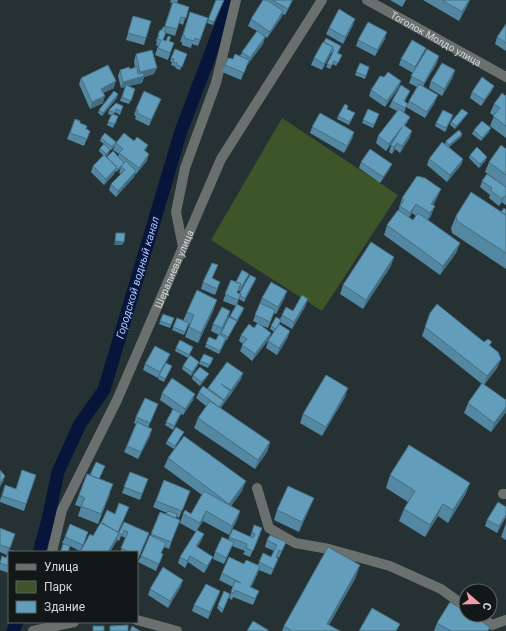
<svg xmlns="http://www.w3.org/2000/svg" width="506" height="631" font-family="Roboto,sans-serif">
	<rect width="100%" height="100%" fill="#253132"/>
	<path fill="#3e5429" d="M 282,118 L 398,195 L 322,311 L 211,240 Z"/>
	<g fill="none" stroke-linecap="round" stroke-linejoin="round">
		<g stroke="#07153b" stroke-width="13">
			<path id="s1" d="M 39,552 L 48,520 L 58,472 L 80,424 L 104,390 L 181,131 L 231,0"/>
			<path d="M 13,631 L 17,622"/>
		</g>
		<g stroke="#6a706d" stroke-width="10">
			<path id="s2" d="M 367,0 L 506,77"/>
			<path d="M 183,247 L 176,212 L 185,168 L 216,83 L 236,0"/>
			<path d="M 257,488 L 269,528 L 295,543 L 329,549 L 390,566 L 441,589 L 466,607"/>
			<path d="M 503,494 L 506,494"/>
			<path id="s3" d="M 52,552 L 62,510 L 117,400 L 221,159 L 322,0"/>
			<path d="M 478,615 L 492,625 L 506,620"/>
			<path d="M 137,620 L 177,631"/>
			<path d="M 33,631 L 74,622"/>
		</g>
	</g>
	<path fill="#5487a1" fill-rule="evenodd" d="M 171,0 L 178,0 L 177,3 L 189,7 L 183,25 L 179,23 L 175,36 L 166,33 L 163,40 L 174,43 L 168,60 L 155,55 L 158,46 L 156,45 L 157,42 L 156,41 L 160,30 L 162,30 L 164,28 L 172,3 L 170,2 Z
		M 223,0 L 213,25 L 207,23 L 208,20 Z
		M 267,0 L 293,0 L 285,15 L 283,14 L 281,18 L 267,38 L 258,32 L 265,37 L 263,44 L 248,64 L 247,64 L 241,80 L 222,72 L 228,58 L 233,59 L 240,56 L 242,52 L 257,31 L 248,26 L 251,19 Z
		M 390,0 L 406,0 L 402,7 Z
		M 423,0 L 470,0 L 466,8 L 459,21 Z
		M 190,12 L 208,18 L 198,46 L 192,44 L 191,48 L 182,45 L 182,42 L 180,42 Z
		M 133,16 L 146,38 L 144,45 L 126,40 Z
		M 506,24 L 506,51 L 495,44 L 497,37 Z
		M 353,25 L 343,44 L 326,34 L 329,28 Z
		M 385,39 L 375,56 L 356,46 L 358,40 Z
		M 323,42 L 340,49 L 338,53 L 342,55 L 336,66 L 333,64 L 330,69 L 326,67 L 333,53 L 331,53 L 322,70 L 311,65 L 314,58 Z
		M 426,48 L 423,54 L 414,71 L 437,63 L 423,86 L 435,102 L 425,118 L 406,107 L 404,113 L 410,117 L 407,123 L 405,126 L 410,137 L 400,153 L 395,149 L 392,154 L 389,152 L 392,143 L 386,151 L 376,143 L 378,136 L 397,111 L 389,107 L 392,101 L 410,91 L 407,97 L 405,102 L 408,104 L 409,101 L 417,87 L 409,83 L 413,73 L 399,65 L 401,59 Z
		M 175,49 L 187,54 L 180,70 L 175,68 L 176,67 L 171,65 L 172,62 L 170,61 Z
		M 136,54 L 154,74 L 144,77 L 142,83 L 128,86 L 135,89 L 129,104 L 120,101 L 125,87 L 121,88 L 118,76 L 120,70 L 130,69 L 135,68 L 134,61 Z
		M 369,67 L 365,79 L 355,75 L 356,72 Z
		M 384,77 L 399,87 L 385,107 L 369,96 L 371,90 Z
		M 453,77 L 442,96 L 429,88 L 431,81 Z
		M 81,78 L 114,88 L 103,93 L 103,103 L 90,109 L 79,84 Z
		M 494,86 L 491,92 L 481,106 L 470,98 L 472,92 Z
		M 506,96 L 506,138 L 490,126 L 494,116 L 490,113 L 494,104 Z
		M 117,98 L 102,116 L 98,113 L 99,110 Z
		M 161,99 L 149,126 L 135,119 L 136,116 L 134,115 L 136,109 Z
		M 123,106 L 120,115 L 115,112 L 114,114 L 118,116 L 113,128 L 107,125 L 111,115 L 108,114 L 109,110 Z
		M 368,109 L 379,114 L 373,128 L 362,123 Z
		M 347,110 L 355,113 L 349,125 L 337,119 L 338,116 Z
		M 466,116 L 455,129 L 450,125 L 451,122 Z
		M 452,118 L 445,132 L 435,126 L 436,123 Z
		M 75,119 L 86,129 L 90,131 L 84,146 L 67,139 Z
		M 312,127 L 354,132 L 352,139 L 344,153 L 310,133 Z
		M 474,130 L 489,132 L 481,141 L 472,134 Z
		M 462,134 L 461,137 L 449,147 L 463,159 L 461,165 L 447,182 L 427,165 L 429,159 L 445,144 L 446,141 Z
		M 101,138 L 116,142 L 134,141 L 148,145 L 145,151 L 147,161 L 136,174 L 135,174 L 134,177 L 116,197 L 109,190 L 111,184 L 121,174 L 119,173 L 121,168 L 116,172 L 115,171 L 114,174 L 104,185 L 91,172 L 93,166 L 103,155 L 99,151 L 100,148 L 104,144 L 100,141 ZM 115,146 L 113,150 L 119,154 L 118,157 L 107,158 L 106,157 L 109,153 L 110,150 L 111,150 Z
		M 506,149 L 506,187 L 485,172 L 489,162 Z
		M 470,155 L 486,160 L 479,168 L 469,158 Z
		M 361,162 L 389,170 L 380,183 L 359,168 Z
		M 482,181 L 506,187 L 506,204 L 505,205 L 502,202 L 499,206 L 489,198 L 490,195 L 480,187 Z
		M 441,189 L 437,198 L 433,205 L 431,216 L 428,220 L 460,243 L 456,253 L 440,275 L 384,235 L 387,225 L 399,210 L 399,208 L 402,198 ZM 412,213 L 416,216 L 413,220 L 409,218 Z
		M 506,210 L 506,269 L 452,233 L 451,228 L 456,216 L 501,212 Z
		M 391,266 L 363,309 L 340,294 L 343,285 Z
		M 215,272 L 212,278 L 218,288 L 215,295 L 201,289 L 203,282 Z
		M 249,274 L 240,291 L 238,290 L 237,293 L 239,294 L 256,278 L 255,281 L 244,302 L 239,299 L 237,304 L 243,311 L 227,340 L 226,340 L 219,354 L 205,347 L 209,337 L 216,340 L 219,335 L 211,331 L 213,324 L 230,311 L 228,318 L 220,335 L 236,306 L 223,301 L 231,280 L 236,282 Z
		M 285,297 L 276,314 L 274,313 L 268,328 L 260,325 L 271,333 L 269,339 L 252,361 L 240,351 L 243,344 L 239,341 L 241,335 L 254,328 L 257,323 L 253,321 L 262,298 Z
		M 306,305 L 292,329 L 280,322 L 279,324 L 288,337 L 277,355 L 266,348 L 268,341 L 274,332 L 270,329 L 271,326 L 280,319 L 282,315 Z
		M 214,309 L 198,343 L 185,337 L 190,324 L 189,324 L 184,335 L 172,330 L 177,318 L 183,321 L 187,312 Z
		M 430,313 L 484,342 L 492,342 L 490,345 L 501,359 L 497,368 L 484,385 L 506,400 L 506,412 L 491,432 L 464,413 L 468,403 L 482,384 L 422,336 Z
		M 163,314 L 174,318 L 170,328 L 159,324 Z
		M 193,347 L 188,358 L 175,351 L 176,348 Z
		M 170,354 L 166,363 L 171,369 L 164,382 L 158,379 L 161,372 L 158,378 L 143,370 L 145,364 Z
		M 213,358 L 208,368 L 199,364 L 200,361 Z
		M 198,365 L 191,376 L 182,369 L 183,366 Z
		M 243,373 L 241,379 L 221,408 L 270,442 L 267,452 L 255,469 L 194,428 L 198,418 L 206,406 L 196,398 L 199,392 L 207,389 L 208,388 Z
		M 193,375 L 207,377 L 200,386 L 192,379 Z
		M 162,393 L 193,400 L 183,415 L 181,414 L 173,430 L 165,425 L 173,409 L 160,400 Z
		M 345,397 L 322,436 L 300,423 L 303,414 Z
		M 158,404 L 148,428 L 150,436 L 138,459 L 124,452 L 136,424 L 134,423 L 136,417 Z
		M 184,432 L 182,435 L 174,449 L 166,444 L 167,441 Z
		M 168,458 L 242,491 L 231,506 L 240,511 L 237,520 L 229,535 L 203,521 L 197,530 L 204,534 L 201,541 L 197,547 L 210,563 L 204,573 L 188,562 L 185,568 L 178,563 L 180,557 L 196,532 L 180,523 L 183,514 L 191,514 L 202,495 L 164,467 Z
		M 130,472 L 148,479 L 140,500 L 122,493 Z
		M 87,474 L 100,479 L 110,494 L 98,524 L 78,516 L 81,507 L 75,505 Z
		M 36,475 L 24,511 L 0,502 L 0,500 L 5,485 L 16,489 Z
		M 390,475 L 470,483 L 465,495 L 448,523 L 438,516 L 425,537 L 399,521 L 404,509 L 408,502 L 386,488 Z
		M 164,480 L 190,491 L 179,518 L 176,516 L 176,518 L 180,520 L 169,549 L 164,547 L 161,553 L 163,554 L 156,571 L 138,562 L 151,536 L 160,512 L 166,514 L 167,513 L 153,507 Z
		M 314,498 L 310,507 L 299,532 L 274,520 L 277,510 Z
		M 506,507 L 506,517 L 497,533 L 485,526 L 487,520 Z
		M 115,514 L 126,514 L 118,532 L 119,532 L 124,522 L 149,533 L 137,562 L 137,552 L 120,552 L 126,538 L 121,536 L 119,541 L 117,540 L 110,552 L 93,536 L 101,523 Z
		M 506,523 L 506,540 L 501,537 Z
		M 254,525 L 260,535 L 250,557 L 243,554 L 245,551 L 232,546 L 224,564 L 213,559 L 215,552 L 228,540 L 233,529 L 250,537 Z
		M 0,528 L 15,534 L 9,550 L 9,573 L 0,570 L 0,562 L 2,556 L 6,558 L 7,555 L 0,552 Z
		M 65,537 L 86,539 L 80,551 L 70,546 L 68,552 L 60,552 L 63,544 L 66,545 L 62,543 Z
		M 267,540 L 286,542 L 279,558 L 277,557 L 277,558 L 278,559 L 271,575 L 259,570 L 251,587 L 259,591 L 253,605 L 233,597 L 232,600 L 229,598 L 233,587 L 219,580 L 222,573 L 244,564 L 258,565 L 263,553 L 271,557 L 274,551 L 265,547 Z
		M 356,577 L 329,625 L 340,631 L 282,631 L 284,626 Z
		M 181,586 L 168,608 L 148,595 L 150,589 Z
		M 220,591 L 218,597 L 208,619 L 192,611 L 194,605 Z
		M 224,591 L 230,594 L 222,613 L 217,608 Z
		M 437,623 L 488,631 L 434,631 Z"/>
	<path fill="#456e83" d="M 292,0 L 293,0 L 292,2 L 285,15 L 288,9 Z
		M 470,0 L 466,8 L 459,21 L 462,12 Z
		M 283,11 L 281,18 L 267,38 L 270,32 Z
		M 355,19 L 353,25 L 343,44 L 345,37 Z
		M 387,32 L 385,39 L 375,56 L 377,50 Z
		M 265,37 L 263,44 L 248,64 L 250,58 Z
		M 333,47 L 331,54 L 322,70 L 324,64 Z
		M 426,48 L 423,54 L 413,73 L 415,67 Z
		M 439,56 L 437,63 L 421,90 L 424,83 Z
		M 157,68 L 154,74 L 144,77 L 142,83 L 121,88 L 123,82 L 138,78 L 140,72 Z
		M 455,70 L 453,77 L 442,96 L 444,89 Z
		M 116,81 L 114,88 L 99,95 L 101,89 Z
		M 401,81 L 399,87 L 385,107 L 387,101 Z
		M 494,86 L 491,92 L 481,106 L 484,100 Z
		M 410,91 L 407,97 L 401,108 L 404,101 Z
		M 118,94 L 117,98 L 102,116 L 103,113 Z
		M 438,95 L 435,102 L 425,118 L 427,112 Z
		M 105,96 L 103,103 L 90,109 L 92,102 Z
		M 161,99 L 158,106 L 149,126 L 151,120 Z
		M 468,113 L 466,116 L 455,129 L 456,126 Z
		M 410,117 L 407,123 L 401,131 L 404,125 Z
		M 402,127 L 400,133 L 386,151 L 389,144 Z
		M 491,128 L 489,132 L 481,141 L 482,138 Z
		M 412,131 L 410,137 L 400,153 L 402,146 Z
		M 354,132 L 352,139 L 344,153 L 347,146 Z
		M 462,134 L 461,137 L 448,148 L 449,145 Z
		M 116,142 L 115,146 L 111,150 L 112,147 Z
		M 397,143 L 395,149 L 392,154 L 394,147 Z
		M 110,150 L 109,153 L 105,157 L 106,154 Z
		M 149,154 L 147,161 L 136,174 L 139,168 Z
		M 487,157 L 486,160 L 479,168 L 480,164 Z
		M 463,159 L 461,165 L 447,182 L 450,175 Z
		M 124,163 L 123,166 L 121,166 L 121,168 L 116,172 L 118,169 Z
		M 392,164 L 389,170 L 380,183 L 383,177 Z
		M 117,167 L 114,174 L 104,185 L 106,179 Z
		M 136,171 L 134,177 L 116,197 L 118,191 Z
		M 441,189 L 437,198 L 427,213 L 431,204 Z
		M 504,196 L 502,202 L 499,206 L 502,199 Z
		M 416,204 L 412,213 L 406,223 L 410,213 Z
		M 435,206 L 431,216 L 426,223 L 430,213 Z
		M 115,241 L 124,242 L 122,245 L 114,245 Z
		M 460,243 L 456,253 L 440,275 L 443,266 Z
		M 394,257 L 391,266 L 363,309 L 366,300 Z
		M 256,278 L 255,281 L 244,302 L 245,298 Z
		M 287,291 L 285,297 L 276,314 L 278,307 Z
		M 308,299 L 306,305 L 292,329 L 294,322 Z
		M 217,300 L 214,309 L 198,343 L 201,333 Z
		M 230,311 L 228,318 L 220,335 L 222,328 Z
		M 290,331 L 288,337 L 277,355 L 279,348 Z
		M 271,333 L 269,339 L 252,361 L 255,354 Z
		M 170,354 L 167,361 L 158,378 L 160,372 Z
		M 501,359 L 497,368 L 484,385 L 487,376 Z
		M 199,362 L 198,365 L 191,376 L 192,372 Z
		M 243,373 L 241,379 L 229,397 L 231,390 Z
		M 209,374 L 207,377 L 200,386 L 201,382 Z
		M 348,388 L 345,397 L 322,436 L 326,427 Z
		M 230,391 L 228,398 L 216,414 L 219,407 Z
		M 195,394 L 193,400 L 183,415 L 185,409 Z
		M 506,407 L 506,412 L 491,432 L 494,423 Z
		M 152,429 L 150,436 L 138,459 L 141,452 Z
		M 270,442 L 267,452 L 255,469 L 258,460 Z
		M 5,476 L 3,482 L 0,487 L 0,484 Z
		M 246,481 L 242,491 L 226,513 L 229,504 Z
		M 470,483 L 465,495 L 448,523 L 453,510 Z
		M 314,498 L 310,507 L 299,532 L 302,522 Z
		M 443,504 L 438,516 L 425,537 L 430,525 Z
		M 129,507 L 126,514 L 115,539 L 117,533 Z
		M 206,511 L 203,521 L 196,532 L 200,523 Z
		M 240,511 L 237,520 L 229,535 L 232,526 Z
		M 506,515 L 506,517 L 497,533 L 499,526 Z
		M 119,533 L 116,542 L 110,552 L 108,552 Z
		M 204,534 L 201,541 L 194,553 L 196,546 Z
		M 234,542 L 231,549 L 224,564 L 226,558 Z
		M 190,556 L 188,562 L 185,568 L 187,561 Z
		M 213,557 L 210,563 L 204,573 L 207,566 Z
		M 278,559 L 276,565 L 271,575 L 273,569 Z
		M 360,565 L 356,577 L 325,631 L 327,624 Z
		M 260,566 L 258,573 L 248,594 L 250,587 Z
		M 183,580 L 181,586 L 168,608 L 170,601 Z
		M 220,591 L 218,597 L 208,619 L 210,612 Z"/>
	<path fill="#629dbb" stroke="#456e83" d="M 216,0 L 224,0 L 214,22 L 208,20 Z
		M 263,0 L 267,0 L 283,11 L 270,32 L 251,19 Z
		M 272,0 L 292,0 L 288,9 Z
		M 442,0 L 469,0 L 462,12 Z
		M 173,2 L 189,7 L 186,18 L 181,17 L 177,29 L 165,26 Z
		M 339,9 L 355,19 L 345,37 L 329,28 Z
		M 190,12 L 208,18 L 200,40 L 195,38 L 194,41 L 184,38 L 185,36 L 183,35 Z
		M 133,16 L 151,21 L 146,38 L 128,33 Z
		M 368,22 L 387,32 L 377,50 L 358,40 Z
		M 506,24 L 506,43 L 497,37 Z
		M 163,27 L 166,28 L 164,32 L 166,32 L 163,40 L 166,41 L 168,36 L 171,37 L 169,41 L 174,43 L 170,53 L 158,48 L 161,40 L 158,39 L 159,35 L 158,35 L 160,30 L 162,30 Z
		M 257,31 L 265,37 L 250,58 L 242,52 Z
		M 326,38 L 341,46 L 337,53 L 342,55 L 338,63 L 334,61 L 331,66 L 327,64 L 334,50 L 332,49 L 333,47 L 324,42 Z
		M 412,40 L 426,48 L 415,67 L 401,59 Z
		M 323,42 L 333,47 L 324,64 L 314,58 Z
		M 175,49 L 187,54 L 182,67 L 177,65 L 177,63 L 173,62 L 174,59 L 171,58 Z
		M 427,49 L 439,56 L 424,83 L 411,76 Z
		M 152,50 L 157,68 L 140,72 L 136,54 Z
		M 235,54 L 249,60 L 244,73 L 225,65 L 228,58 L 233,59 Z
		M 360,63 L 369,67 L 366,76 L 356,72 Z
		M 442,63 L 455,70 L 444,89 L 431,81 Z
		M 108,65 L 116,81 L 101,89 L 105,96 L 92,102 L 81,78 Z
		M 129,67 L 130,69 L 137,67 L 138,74 L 143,73 L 144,76 L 123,82 L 120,70 Z
		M 388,72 L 401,81 L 387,101 L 371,90 L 380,76 L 384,77 Z
		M 482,77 L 494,86 L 484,100 L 472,92 Z
		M 419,84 L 438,95 L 427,112 L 409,101 Z
		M 126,85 L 135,89 L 131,101 L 122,97 Z
		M 401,85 L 410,91 L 404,101 L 408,104 L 405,108 L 392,101 Z
		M 114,91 L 118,94 L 103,113 L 99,110 Z
		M 144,91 L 161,99 L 151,120 L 137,113 L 138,110 L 136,109 Z
		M 502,93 L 506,96 L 506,126 L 493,116 L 500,108 L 494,104 Z
		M 116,103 L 123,106 L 121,111 L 116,109 L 115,113 L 109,110 Z
		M 345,104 L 348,106 L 347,109 L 355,113 L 350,122 L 338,116 Z
		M 368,109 L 379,114 L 374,125 L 363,120 Z
		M 399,109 L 410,117 L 404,125 L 412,131 L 402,146 L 397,143 L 394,147 L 391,145 L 402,127 L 389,144 L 378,136 Z
		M 462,109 L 468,113 L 456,126 L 451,122 Z
		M 443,110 L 453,115 L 446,128 L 436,123 Z
		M 320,113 L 354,132 L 347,146 L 312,127 Z
		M 112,114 L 118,116 L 115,124 L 108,122 Z
		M 75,119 L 80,121 L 80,123 L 87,126 L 86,129 L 90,131 L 87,139 L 70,133 Z
		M 482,121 L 491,128 L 482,138 L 474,130 Z
		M 459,130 L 462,134 L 449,145 L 446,141 Z
		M 105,133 L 116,142 L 112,147 L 101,138 Z
		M 124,133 L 134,141 L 137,137 L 148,145 L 144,150 L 149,154 L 139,168 L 119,153 L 123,149 L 116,143 Z
		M 442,142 L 463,159 L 450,175 L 429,159 Z
		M 104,144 L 110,150 L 106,154 L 100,148 Z
		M 501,145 L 506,149 L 506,175 L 489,162 Z
		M 477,147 L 487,157 L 480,164 L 470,155 Z
		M 370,149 L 392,164 L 383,177 L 361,162 Z
		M 113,151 L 124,163 L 118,169 L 107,157 Z
		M 104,155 L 117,167 L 106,179 L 93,166 Z
		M 126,161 L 136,171 L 118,191 L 111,184 L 125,170 L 121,166 Z
		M 487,174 L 506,187 L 506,197 L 504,196 L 502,199 L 491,191 L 492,188 L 482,181 Z
		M 417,176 L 425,178 L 441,189 L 431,204 L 435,206 L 430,213 L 416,204 L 410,213 L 400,206 L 404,200 L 402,198 Z
		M 471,192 L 506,215 L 506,253 L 457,221 L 456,216 Z
		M 504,208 L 506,210 L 506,215 L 501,212 Z
		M 398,210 L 413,220 L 418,213 L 460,243 L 443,266 L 387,225 Z
		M 116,233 L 125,233 L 124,242 L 115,241 Z
		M 371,242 L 394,257 L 366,300 L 343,285 Z
		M 212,263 L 218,265 L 212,278 L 220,282 L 217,289 L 203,282 Z
		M 242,270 L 249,274 L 241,288 L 239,287 L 241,284 L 236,282 Z
		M 250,275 L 256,278 L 245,298 L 240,296 L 241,294 L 239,294 Z
		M 231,280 L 241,284 L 237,293 L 241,294 L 238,300 L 225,294 Z
		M 271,282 L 287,291 L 278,307 L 262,298 Z
		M 197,290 L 217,300 L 201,333 L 189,327 L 194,315 L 187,312 Z
		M 302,295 L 308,299 L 294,322 L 282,315 L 286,307 L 293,311 Z
		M 260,303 L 275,310 L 270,322 L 255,315 Z
		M 237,304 L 244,308 L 237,320 L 230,316 Z
		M 437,304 L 484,342 L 488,339 L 492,342 L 489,345 L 498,352 L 501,359 L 487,376 L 425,327 L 430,313 Z
		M 222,307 L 230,311 L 222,328 L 213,324 Z
		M 163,314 L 174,318 L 171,325 L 160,321 Z
		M 229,317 L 237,321 L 228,337 L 221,333 Z
		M 276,317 L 281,320 L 276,329 L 271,326 Z
		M 177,318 L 189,323 L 185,332 L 173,327 Z
		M 258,323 L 271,333 L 255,354 L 242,345 L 247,339 L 241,335 L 249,324 L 254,328 Z
		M 279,324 L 290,331 L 279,348 L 268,341 Z
		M 219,334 L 226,338 L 220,351 L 206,344 L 209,337 L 216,340 Z
		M 180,340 L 193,347 L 189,355 L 176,348 Z
		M 155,346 L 170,354 L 160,372 L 145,364 Z
		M 204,354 L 213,358 L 210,365 L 200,361 Z
		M 190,355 L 199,362 L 192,372 L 183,366 Z
		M 227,362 L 243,373 L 231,390 L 221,384 L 230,391 L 224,400 L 208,388 Z
		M 166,363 L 172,366 L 165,379 L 159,375 Z
		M 200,367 L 209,374 L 201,382 L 193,375 Z
		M 326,375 L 348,388 L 326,427 L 303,414 Z
		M 172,378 L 195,394 L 185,409 L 162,393 Z
		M 482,383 L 506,400 L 506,407 L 494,423 L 468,403 Z
		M 203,386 L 224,401 L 219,407 L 199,392 Z
		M 145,398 L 158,404 L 150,423 L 136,417 Z
		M 210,401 L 270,442 L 258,460 L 198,418 Z
		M 173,409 L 181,413 L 174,426 L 166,422 Z
		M 137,422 L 152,429 L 141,452 L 127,446 Z
		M 176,427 L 184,432 L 175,446 L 167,441 Z
		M 184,436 L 246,481 L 229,504 L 168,458 Z
		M 409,445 L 470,483 L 453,510 L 443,504 L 430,525 L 404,509 L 415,491 L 390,475 Z
		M 96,462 L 105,466 L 99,479 L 90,475 Z
		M 0,470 L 5,476 L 0,484 Z
		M 22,470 L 36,475 L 26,504 L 2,496 L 5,485 L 16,489 Z
		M 130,472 L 148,479 L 142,494 L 124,487 Z
		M 87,474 L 113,484 L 101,514 L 81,506 L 85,498 L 79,495 Z
		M 164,480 L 190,491 L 182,511 L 156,501 Z
		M 288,486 L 314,498 L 302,522 L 277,510 Z
		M 204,491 L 240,511 L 232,526 L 206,511 L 200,523 L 183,514 L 185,510 L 191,514 Z
		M 498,502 L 506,507 L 506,515 L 499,526 L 487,520 Z
		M 119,503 L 129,507 L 118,532 L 101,523 L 107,510 L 115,514 Z
		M 168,511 L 177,514 L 176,518 L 166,514 Z
		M 160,512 L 180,520 L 171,542 L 151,534 Z
		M 101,522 L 119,533 L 108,552 L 80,552 L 90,534 L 93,536 Z
		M 124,522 L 149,533 L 139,556 L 137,555 L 137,552 L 129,552 L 121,548 L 128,532 L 124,530 L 122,535 L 119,533 Z
		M 70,524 L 88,532 L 83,545 L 65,537 Z
		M 254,525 L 262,528 L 253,551 L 246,548 L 247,544 L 229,537 L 233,529 L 253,538 L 255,534 L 252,532 Z
		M 0,528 L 15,534 L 10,548 L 0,545 Z
		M 197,530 L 204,534 L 196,546 L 213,557 L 207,566 L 190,556 L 187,561 L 180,557 Z
		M 150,535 L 166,543 L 161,553 L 163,554 L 159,564 L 141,556 Z
		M 270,535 L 286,542 L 282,551 L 279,550 L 276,557 L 278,559 L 273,569 L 259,562 L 263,553 L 271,557 L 277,545 L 267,540 Z
		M 222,537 L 234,542 L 226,558 L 215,552 Z
		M 63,544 L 70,546 L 68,552 L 61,552 Z
		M 328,547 L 360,565 L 327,624 L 340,631 L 292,631 L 284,626 Z
		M 9,550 L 17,552 L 9,552 L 9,566 L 0,563 L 2,556 L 6,558 Z
		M 229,557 L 244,564 L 246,560 L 260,566 L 250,587 L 259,591 L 255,599 L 235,590 L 234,593 L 231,592 L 235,581 L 241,583 L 222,573 Z
		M 163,567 L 183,580 L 170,601 L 150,589 Z
		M 206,584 L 220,591 L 210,612 L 194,605 Z
		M 224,591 L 230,594 L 223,610 L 218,605 Z
		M 450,602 L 466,612 L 466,615 L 471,615 L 490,627 L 488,631 L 451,631 L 437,623 Z
		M 372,608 L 400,624 L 396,631 L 359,631 Z
		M 253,621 L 268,630 L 268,631 L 247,631 Z
		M 128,625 L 128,631 L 110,631 L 110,626 Z
		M 93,626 L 104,626 L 104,631 L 93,631 Z
		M 132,626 L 140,631 L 130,631 Z"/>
	<g text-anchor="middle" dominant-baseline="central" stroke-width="4" stroke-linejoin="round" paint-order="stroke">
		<g font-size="10" fill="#d1d9d9" stroke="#121818">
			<text stroke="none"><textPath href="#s2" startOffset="79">Тоголок Молдо улица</textPath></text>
			<text stroke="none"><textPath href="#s3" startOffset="309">Шералиева улица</textPath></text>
		</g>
		<g font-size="11" font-style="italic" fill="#aac5fd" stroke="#121818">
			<text stroke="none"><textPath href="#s1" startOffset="294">Городской водный канал</textPath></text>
		</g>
	</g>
	<rect x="8" y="551" width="130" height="72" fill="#121818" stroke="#5e6565"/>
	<rect x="16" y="564" width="20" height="6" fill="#6a706d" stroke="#5e6565"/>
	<text x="44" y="571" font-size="12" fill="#d1d9d9">Улица</text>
	<rect x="16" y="581" width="20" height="12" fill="#3e5429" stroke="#5e6565"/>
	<text x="44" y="591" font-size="12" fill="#d1d9d9">Парк</text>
	<rect x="16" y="601" width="20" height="12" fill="#629dbb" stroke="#5e6565"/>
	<text x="44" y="611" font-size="12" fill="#d1d9d9">Здание</text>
	<g transform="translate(478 603) rotate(110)"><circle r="19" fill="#121818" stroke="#5e6565"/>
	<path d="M0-3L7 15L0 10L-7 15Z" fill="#f29aae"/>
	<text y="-6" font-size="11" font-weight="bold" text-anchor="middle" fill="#d1d9d9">С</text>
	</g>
</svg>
